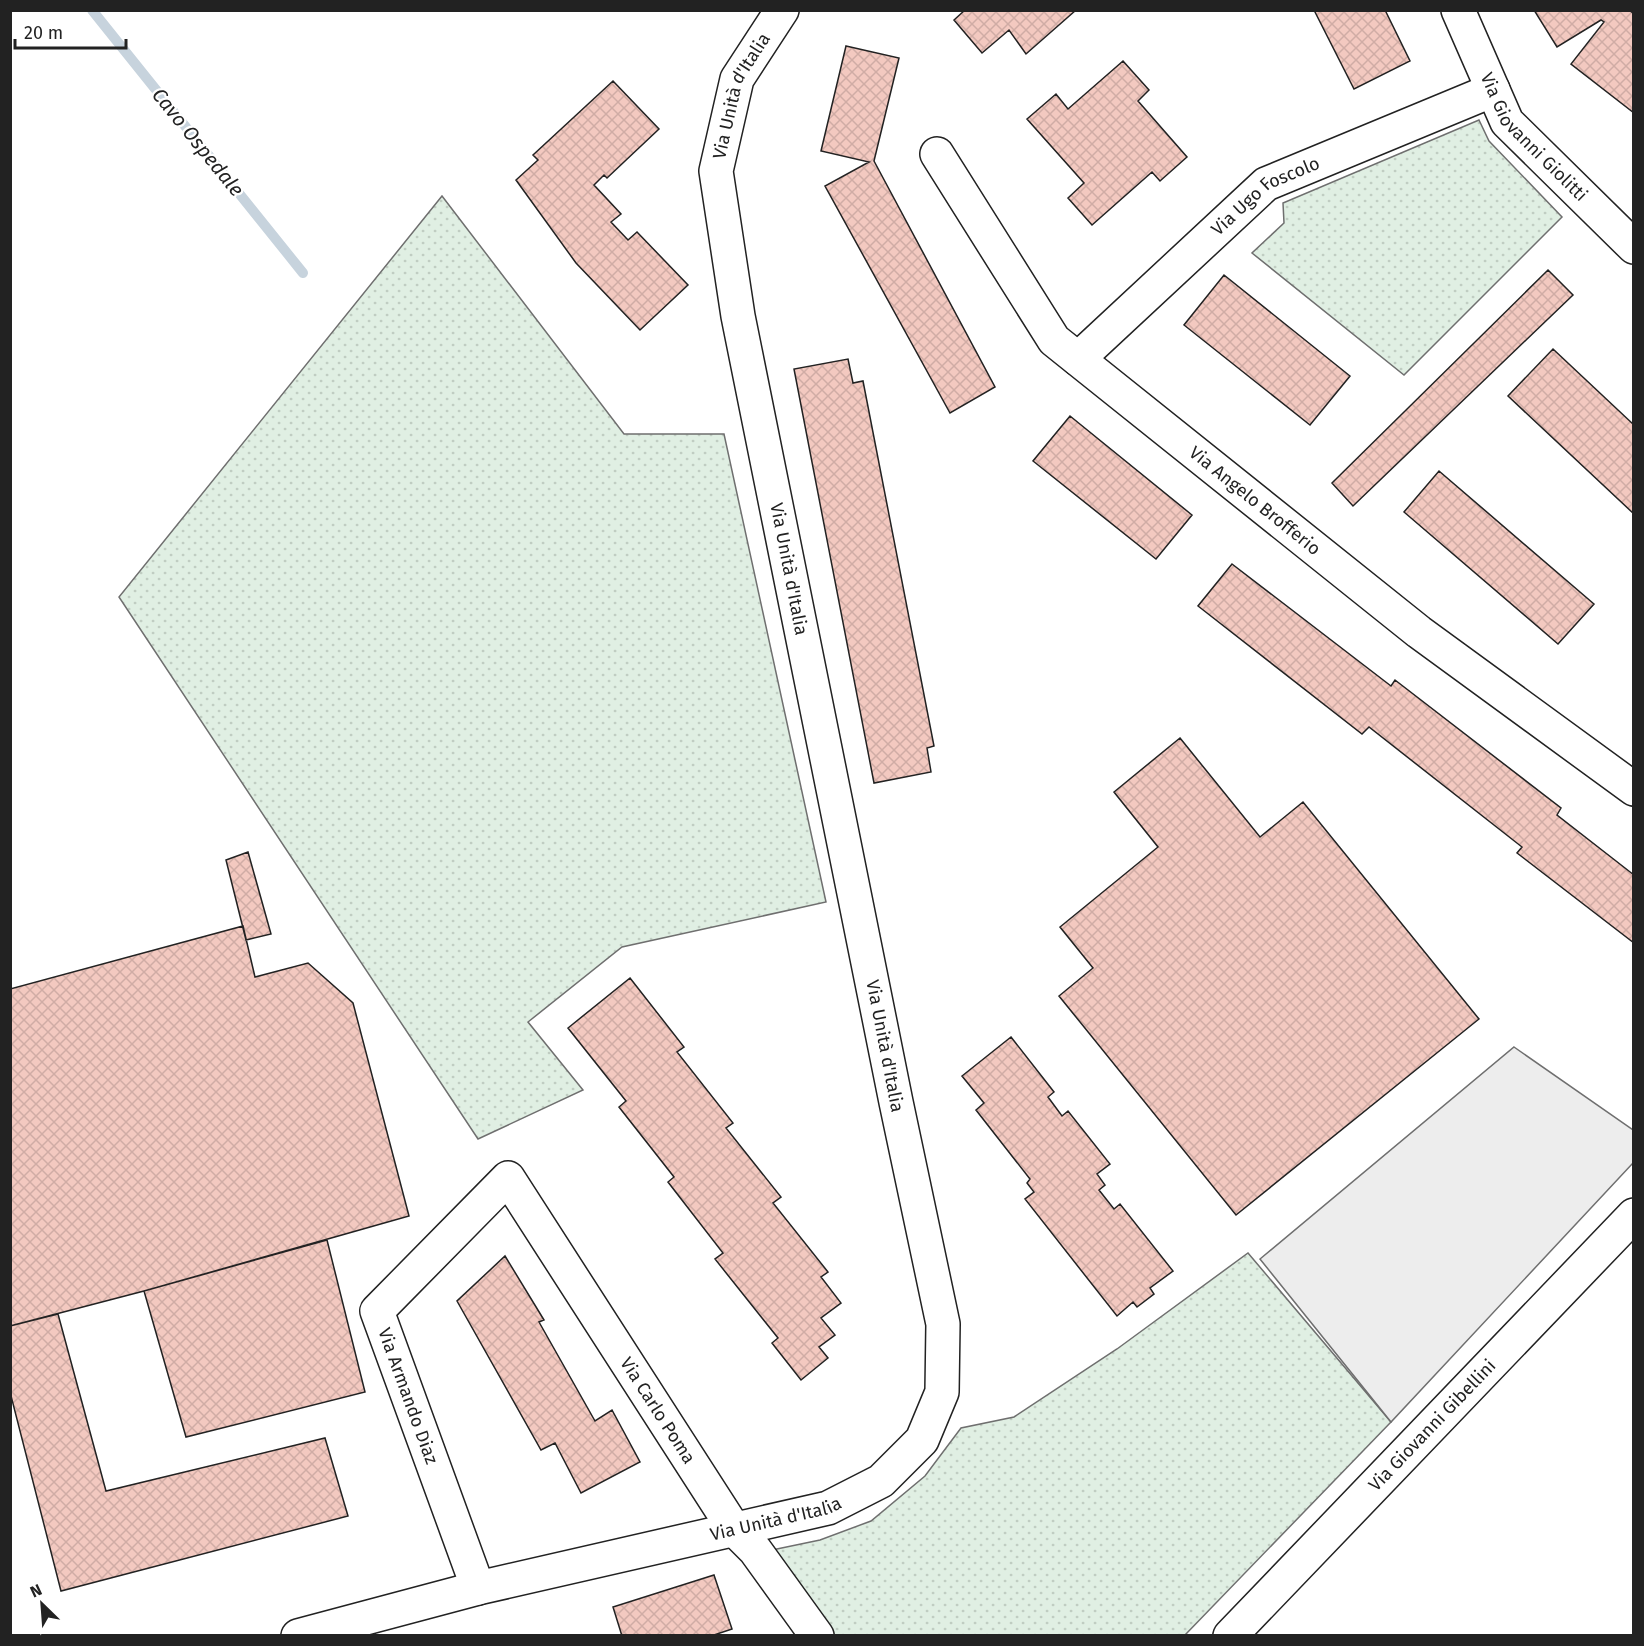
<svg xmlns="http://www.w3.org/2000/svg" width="1644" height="1646" font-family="'Fira Sans',sans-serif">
	<defs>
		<pattern id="grass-dots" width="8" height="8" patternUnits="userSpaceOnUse" patternTransform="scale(1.5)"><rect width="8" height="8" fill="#e0efe3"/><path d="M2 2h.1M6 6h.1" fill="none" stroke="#c0cdc2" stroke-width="1.8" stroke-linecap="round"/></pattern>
		<pattern id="building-cross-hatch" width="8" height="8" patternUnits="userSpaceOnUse" patternTransform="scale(1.5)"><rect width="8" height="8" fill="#f3c9c0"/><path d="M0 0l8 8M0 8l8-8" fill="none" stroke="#d0aca5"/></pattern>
	</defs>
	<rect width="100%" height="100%" fill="#fff"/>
	<path fill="url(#grass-dots)" stroke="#6f6f6f" stroke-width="1.5" d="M 1479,120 L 1489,141 L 1562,217 L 1404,375 L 1252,253 L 1284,223 L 1283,203 Z
		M 442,196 L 624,434 L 724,434 L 826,902 L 622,947 L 528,1022 L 583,1090 L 478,1139 L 119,597 Z
		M 1248,1253 L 1391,1422 L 1185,1635 L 833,1635 L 772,1550 L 820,1540 L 871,1521 L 925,1476 L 961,1428 L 1014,1417 L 1117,1349 Z"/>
	<path fill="#ededed" stroke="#6f6f6f" stroke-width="1.5" d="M 1514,1047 L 1633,1130 L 1633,1163 L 1391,1422 L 1260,1259 Z"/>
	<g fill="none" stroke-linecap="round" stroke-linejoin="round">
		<path stroke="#c7d3dd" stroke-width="10" d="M 92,10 L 303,273"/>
	</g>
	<path fill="url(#building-cross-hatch)" stroke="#222" stroke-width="1.5" d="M 965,10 L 1076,10 L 1026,54 L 1009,30 L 982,53 L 954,20 Z
		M 1314,10 L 1385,10 L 1410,61 L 1354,89 Z
		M 1534,10 L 1629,10 L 1634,14 L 1634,113 L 1571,64 L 1604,22 L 1601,20 L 1557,47 Z
		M 846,46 L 899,58 L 874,161 L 995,387 L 950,413 L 825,186 L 869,162 L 821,151 Z
		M 1123,61 L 1149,90 L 1138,101 L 1187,157 L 1160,181 L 1152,172 L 1092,225 L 1068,198 L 1084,183 L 1027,119 L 1056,94 L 1068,109 Z
		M 613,81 L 659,129 L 607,178 L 604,175 L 594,185 L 621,214 L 611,222 L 628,240 L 637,232 L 688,285 L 640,330 L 576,263 L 516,180 L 538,160 L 533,155 Z
		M 1548,270 L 1573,295 L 1353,506 L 1332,483 Z
		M 1224,275 L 1350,376 L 1310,425 L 1184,325 Z
		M 1553,349 L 1634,425 L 1634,514 L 1508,396 Z
		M 848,359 L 853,383 L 863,381 L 934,746 L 927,748 L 931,772 L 874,783 L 794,369 Z
		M 1070,416 L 1192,515 L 1156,559 L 1033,461 Z
		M 1439,471 L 1594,604 L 1558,644 L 1404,512 Z
		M 1232,564 L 1391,686 L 1395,680 L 1561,808 L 1557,815 L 1634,875 L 1634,943 L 1517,853 L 1522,847 L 1369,727 L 1362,734 L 1198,606 Z
		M 1180,738 L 1260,837 L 1303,802 L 1479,1019 L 1236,1215 L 1059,996 L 1093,968 L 1060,927 L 1158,847 L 1114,792 Z
		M 248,852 L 271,934 L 246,940 L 226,860 Z
		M 243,926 L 255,977 L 308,963 L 353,1003 L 409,1216 L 144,1291 L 10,1326 L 10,989 Z
		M 630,978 L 684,1047 L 677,1052 L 733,1123 L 726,1128 L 781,1197 L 773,1203 L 828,1272 L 821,1277 L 841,1303 L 821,1318 L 835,1335 L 819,1347 L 828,1358 L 801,1380 L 772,1343 L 778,1338 L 715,1259 L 723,1253 L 668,1182 L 674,1177 L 619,1107 L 626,1101 L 568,1028 Z
		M 1011,1037 L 1054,1092 L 1048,1097 L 1062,1116 L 1068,1111 L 1110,1164 L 1097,1174 L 1105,1185 L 1099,1190 L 1114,1209 L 1120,1204 L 1173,1271 L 1150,1288 L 1154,1294 L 1137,1307 L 1133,1302 L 1117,1316 L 1025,1199 L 1034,1192 L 1027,1183 L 1030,1179 L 976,1110 L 984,1103 L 962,1076 Z
		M 327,1240 L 365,1392 L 186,1437 L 144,1291 Z
		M 505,1256 L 544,1320 L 539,1322 L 595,1421 L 612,1410 L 640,1462 L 581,1493 L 555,1443 L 541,1450 L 457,1301 Z
		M 58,1314 L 106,1491 L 325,1438 L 348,1516 L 61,1591 L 10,1392 L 10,1326 Z
		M 714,1575 L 732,1629 L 711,1636 L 622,1636 L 613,1607 Z"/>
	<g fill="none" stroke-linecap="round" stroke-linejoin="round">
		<defs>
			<g id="street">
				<path id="s1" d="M 1458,10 L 1507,122 L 1634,247"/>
				<path id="s2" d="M 937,154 L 1054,340 L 1419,632 L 1634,789"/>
				<path id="s3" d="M 1078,359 L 1266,184 L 1493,90"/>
				<path id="s4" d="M 478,1588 L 377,1311 L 508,1178 L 734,1529 L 755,1550 L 817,1636"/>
				<path id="s5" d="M 298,1636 L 478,1588 L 828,1508 L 881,1481 L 922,1440 L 942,1392 L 943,1324 L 896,1102 L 738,316 L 716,171 L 737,79 L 782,10"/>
				<path id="s6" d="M 1230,1636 L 1634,1215"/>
			</g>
		</defs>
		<use href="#street" stroke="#222" stroke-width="36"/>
		<use href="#street" stroke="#fff" stroke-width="33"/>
	</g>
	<g text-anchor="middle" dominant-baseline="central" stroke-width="4.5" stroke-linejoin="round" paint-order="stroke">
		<g font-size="18" fill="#222" stroke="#fff">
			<text stroke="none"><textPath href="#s5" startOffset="2038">Via Unità d'Italia</textPath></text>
			<text stroke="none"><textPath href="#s1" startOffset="150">Via Giovanni Giolitti</textPath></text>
			<text stroke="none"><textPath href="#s3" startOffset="250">Via Ugo Foscolo</textPath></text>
			<text stroke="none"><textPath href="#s2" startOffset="477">Via Angelo Brofferio</textPath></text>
			<text transform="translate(789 569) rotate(79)">Via Unità d'Italia</text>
			<text transform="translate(885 1046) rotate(79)">Via Unità d'Italia</text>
			<text transform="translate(408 1396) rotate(70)">Via Armando Diaz</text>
			<text stroke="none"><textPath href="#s4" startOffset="758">Via Carlo Poma</textPath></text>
			<text stroke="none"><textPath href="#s6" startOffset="292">Via Giovanni Gibellini</textPath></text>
			<text stroke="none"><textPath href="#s5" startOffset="492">Via Unità d'Italia</textPath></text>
		</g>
		<g font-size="20" font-style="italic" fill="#222" stroke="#fff">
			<text transform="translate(198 142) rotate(51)">Cavo Ospedale</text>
		</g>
	</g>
	<rect width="1644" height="1646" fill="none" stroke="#222222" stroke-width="24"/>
	<g transform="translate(42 1604) rotate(335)" stroke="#ffffff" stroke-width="4.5" paint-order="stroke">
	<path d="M0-4.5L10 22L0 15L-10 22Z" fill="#222222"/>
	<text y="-9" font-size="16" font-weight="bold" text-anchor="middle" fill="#222222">N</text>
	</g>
	<path d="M15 39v9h111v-9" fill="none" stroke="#222222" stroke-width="3"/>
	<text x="24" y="39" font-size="18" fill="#222222" stroke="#ffffff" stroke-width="4.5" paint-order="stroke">20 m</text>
</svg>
